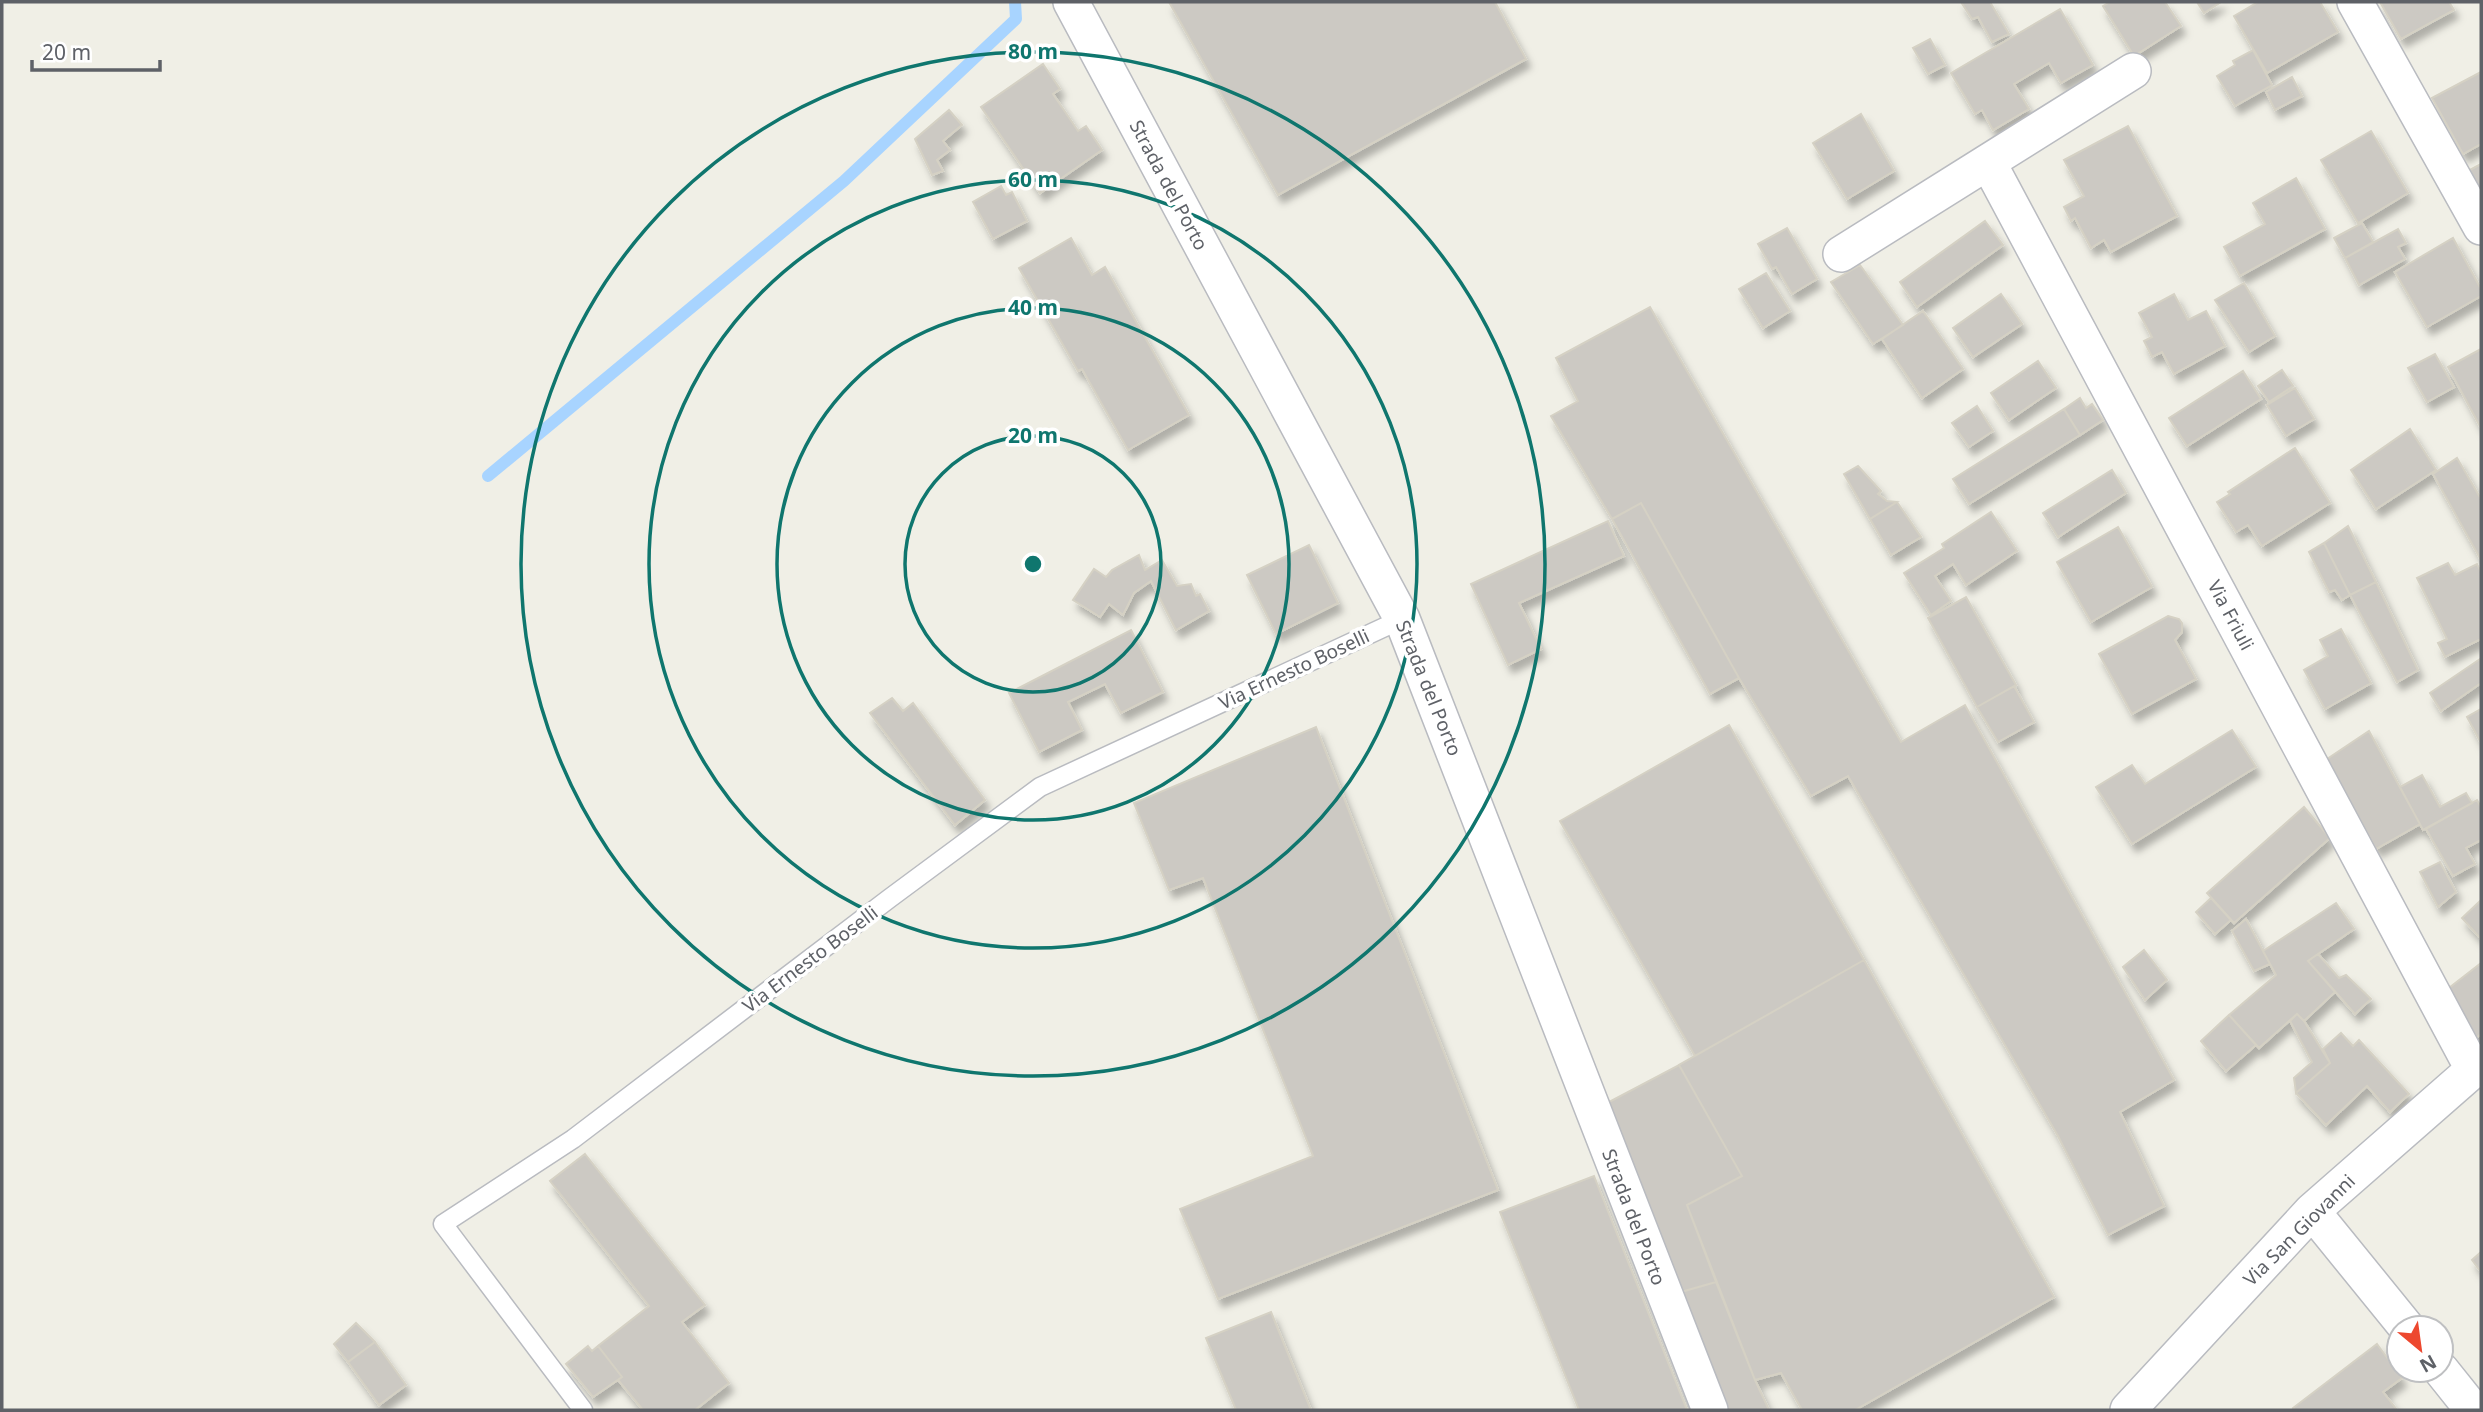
<svg xmlns="http://www.w3.org/2000/svg" width="2483" height="1412" font-family="'Noto Sans',sans-serif">
	<defs>
		<filter id="shadow"><feDropShadow dx="4.5" dy="8" stdDeviation="3.5" flood-color="#0004"/></filter>
	</defs>
	<rect width="100%" height="100%" fill="#f0efe6"/>
	<g fill="none" stroke-linecap="round" stroke-linejoin="round">
		<path stroke="#a8d4ff" stroke-width="12" d="M 488,476 L 844,181 L 1016,19 L 1015,2"/>
	</g>
	<path fill="#ccc9c3" stroke="#d5d1c4" stroke-width="2" filter="url(#shadow)" d="M 1169,2 L 1495,2 L 1526,59 L 1278,195 Z
		M 1961,2 L 1990,2 L 2009,34 L 1992,42 L 1978,17 L 1972,19 Z
		M 2110,2 L 2165,2 L 2181,26 L 2134,56 L 2103,6 Z
		M 2197,2 L 2221,2 L 2204,13 Z
		M 2258,2 L 2320,2 L 2338,32 L 2267,73 L 2234,16 Z
		M 2380,2 L 2449,2 L 2454,10 L 2401,39 Z
		M 2060,9 L 2093,65 L 2061,83 L 2049,63 L 2014,84 L 2029,109 L 1993,130 L 1982,110 L 1975,114 L 1951,73 Z
		M 1930,39 L 1945,65 L 1928,74 L 1913,48 Z
		M 2253,50 L 2272,85 L 2235,106 L 2217,76 L 2235,65 L 2233,61 Z
		M 1043,64 L 1060,89 L 1053,94 L 1078,131 L 1086,126 L 1102,150 L 1040,193 L 981,107 Z
		M 2481,72 L 2481,144 L 2463,154 L 2432,98 Z
		M 2292,77 L 2302,96 L 2275,110 L 2266,92 Z
		M 949,110 L 962,125 L 943,141 L 950,150 L 937,160 L 943,171 L 932,175 L 915,139 Z
		M 1861,114 L 1894,171 L 1847,199 L 1813,143 Z
		M 2128,126 L 2177,216 L 2111,252 L 2104,240 L 2091,248 L 2075,218 L 2071,221 L 2064,207 L 2084,196 L 2064,160 Z
		M 2371,131 L 2408,193 L 2358,223 L 2321,160 Z
		M 2481,164 L 2481,186 L 2475,189 L 2466,172 Z
		M 2296,178 L 2325,229 L 2240,276 L 2224,247 L 2265,224 L 2253,203 Z
		M 1001,186 L 1006,195 L 1012,192 L 1027,221 L 993,239 L 973,202 Z
		M 1985,221 L 2003,245 L 1917,307 L 1900,282 Z
		M 2362,223 L 2373,242 L 2345,258 L 2334,238 Z
		M 1787,228 L 1817,279 L 1792,294 L 1776,267 L 1772,269 L 1758,244 Z
		M 2398,229 L 2406,243 L 2398,247 L 2405,259 L 2359,285 L 2345,258 Z
		M 1071,238 L 1092,275 L 1105,267 L 1189,415 L 1128,450 L 1082,369 L 1078,371 L 1019,268 Z
		M 2453,238 L 2481,289 L 2481,296 L 2427,327 L 2395,272 Z
		M 1860,265 L 1903,325 L 1873,344 L 1831,282 Z
		M 1766,273 L 1790,311 L 1763,328 L 1739,289 Z
		M 2244,283 L 2275,336 L 2249,352 L 2215,300 Z
		M 2001,294 L 2022,324 L 1973,357 L 1953,328 Z
		M 2174,294 L 2188,320 L 2206,311 L 2225,346 L 2174,374 L 2162,352 L 2152,357 L 2144,341 L 2152,337 L 2139,313 Z
		M 1650,307 L 1901,742 L 1965,705 L 2174,1080 L 2120,1112 L 2164,1206 L 2108,1235 L 2058,1136 L 1848,776 L 1811,796 L 1739,678 L 1641,503 L 1612,519 L 1551,416 L 1578,401 L 1556,358 Z
		M 1923,311 L 1963,369 L 1922,398 L 1882,339 Z
		M 2481,349 L 2481,428 L 2448,367 Z
		M 2435,354 L 2454,387 L 2427,402 L 2408,368 Z
		M 2038,361 L 2056,388 L 2009,420 L 1991,393 Z
		M 2282,370 L 2293,386 L 2269,402 L 2258,386 Z
		M 2243,371 L 2261,399 L 2187,446 L 2169,418 Z
		M 2295,388 L 2314,419 L 2286,436 L 2267,405 Z
		M 2080,398 L 2086,408 L 2092,404 L 2103,420 L 2080,435 L 2064,409 Z
		M 1977,406 L 1993,431 L 1969,447 L 1952,423 Z
		M 2064,409 L 2080,435 L 1969,504 L 1953,479 Z
		M 2410,429 L 2436,470 L 2376,509 L 2351,470 Z
		M 2295,448 L 2330,503 L 2262,546 L 2248,525 L 2236,532 L 2217,502 L 2230,494 L 2228,492 Z
		M 2457,458 L 2481,499 L 2481,560 L 2433,474 Z
		M 1858,466 L 1881,491 L 1878,494 L 1887,501 L 1897,502 L 1870,519 L 1844,474 Z
		M 2112,470 L 2126,493 L 2058,537 L 2043,513 Z
		M 1897,502 L 1921,537 L 1891,555 L 1870,519 Z
		M 1641,503 L 1739,678 L 1710,694 L 1612,519 Z
		M 1991,512 L 2017,551 L 1966,585 L 1953,564 L 1935,576 L 1951,601 L 1931,615 L 1904,573 L 1944,548 L 1942,544 Z
		M 1608,521 L 1624,556 L 1519,603 L 1541,649 L 1508,665 L 1471,584 Z
		M 2348,526 L 2376,582 L 2350,595 L 2324,543 Z
		M 2118,527 L 2152,587 L 2091,622 L 2057,562 Z
		M 2324,543 L 2350,595 L 2342,600 L 2335,590 L 2329,592 L 2309,552 Z
		M 1309,545 L 1338,603 L 1276,634 L 1247,575 Z
		M 1139,555 L 1145,570 L 1162,560 L 1177,586 L 1191,584 L 1196,596 L 1200,594 L 1209,611 L 1176,630 L 1151,581 L 1134,593 L 1123,615 L 1109,604 L 1100,617 L 1073,600 L 1094,569 L 1106,577 L 1112,570 Z
		M 2448,563 L 2455,575 L 2477,564 L 2481,572 L 2481,639 L 2445,657 L 2438,643 L 2447,639 L 2417,578 Z
		M 2376,582 L 2418,670 L 2397,682 L 2350,595 Z
		M 1966,597 L 2016,685 L 1977,707 L 1928,618 Z
		M 2168,616 L 2179,619 L 2182,623 L 2182,632 L 2175,640 L 2196,679 L 2132,714 L 2099,654 Z
		M 2341,629 L 2371,683 L 2325,709 L 2304,670 L 2328,656 L 2320,640 Z
		M 1131,630 L 1163,692 L 1121,713 L 1105,684 L 1068,702 L 1082,730 L 1039,752 L 1009,693 Z
		M 2480,659 L 2481,683 L 2441,711 L 2430,693 Z
		M 2014,686 L 2034,722 L 1998,742 L 1977,707 Z
		M 892,698 L 903,711 L 913,703 L 985,800 L 955,825 L 870,713 Z
		M 2481,709 L 2481,743 L 2467,717 Z
		M 1729,725 L 1864,960 L 1695,1056 L 1560,821 Z
		M 1316,727 L 1498,1190 L 1218,1299 L 1180,1209 L 1313,1156 L 1203,878 L 1169,890 L 1134,803 Z
		M 2232,730 L 2256,767 L 2132,844 L 2096,787 L 2132,765 L 2145,784 Z
		M 2369,731 L 2420,824 L 2376,849 L 2327,759 Z
		M 2422,775 L 2440,807 L 2466,793 L 2472,803 L 2423,830 L 2400,787 Z
		M 2477,800 L 2481,807 L 2481,840 L 2466,848 L 2475,864 L 2453,876 L 2426,829 Z
		M 2304,807 L 2330,838 L 2234,923 L 2207,893 Z
		M 2440,862 L 2456,892 L 2438,907 L 2420,872 Z
		M 2211,898 L 2231,920 L 2215,934 L 2196,912 Z
		M 2481,900 L 2481,939 L 2462,918 Z
		M 2336,903 L 2354,929 L 2308,961 L 2335,992 L 2304,1021 L 2297,1014 L 2259,1048 L 2229,1015 L 2276,975 L 2263,951 Z
		M 2246,919 L 2270,964 L 2254,971 L 2232,931 Z
		M 2144,950 L 2167,980 L 2145,1000 L 2123,967 Z
		M 2318,954 L 2339,978 L 2346,975 L 2371,999 L 2355,1014 L 2308,961 Z
		M 1864,960 L 2054,1297 L 1855,1410 L 1802,1410 L 1781,1373 L 1755,1380 L 1687,1205 L 1742,1176 L 1679,1065 Z
		M 2481,963 L 2481,1034 L 2470,1043 L 2445,991 Z
		M 2297,1014 L 2304,1021 L 2330,1063 L 2296,1093 L 2294,1078 L 2312,1062 L 2290,1021 Z
		M 2229,1015 L 2256,1045 L 2226,1071 L 2201,1041 Z
		M 2341,1033 L 2353,1046 L 2359,1040 L 2409,1094 L 2390,1112 L 2367,1086 L 2326,1125 L 2296,1093 L 2330,1063 L 2323,1049 Z
		M 1679,1065 L 1742,1176 L 1687,1205 L 1716,1282 L 1681,1292 L 1609,1102 Z
		M 585,1154 L 705,1305 L 682,1322 L 729,1383 L 695,1410 L 643,1410 L 618,1380 L 622,1377 L 598,1346 L 649,1306 L 550,1181 Z
		M 1594,1176 L 1687,1410 L 1579,1410 L 1500,1212 Z
		M 2481,1252 L 2481,1272 L 2472,1260 Z
		M 1716,1282 L 1755,1380 L 1769,1410 L 1726,1410 L 1681,1292 Z
		M 1271,1312 L 1311,1410 L 1236,1410 L 1206,1338 Z
		M 356,1323 L 375,1342 L 348,1362 L 334,1344 Z
		M 375,1342 L 406,1385 L 379,1405 L 348,1362 Z
		M 2377,1344 L 2402,1378 L 2383,1392 L 2397,1410 L 2295,1410 L 2293,1408 Z
		M 588,1346 L 592,1351 L 598,1346 L 622,1377 L 593,1397 L 566,1364 Z"/>
	<g fill="none" stroke-linecap="round" stroke-linejoin="round">
		<defs>
			<path id="service" d="M 583,1410 L 443,1224 L 573,1139 L 890,898 L 1040,787 L 1402,619"/>
			<path id="minor" d="M 1071,2 L 1402,619 L 1710,1410
				M 2355,2 L 2481,227
				M 1988,162 L 2473,1069
				M 1841,254 L 2133,71
				M 2312,1211 L 2407,1328
				M 2441,1370 L 2473,1410
				M 2128,1410 L 2312,1211 L 2481,1063"/>
		</defs>
		<use href="#service" stroke="#b9bbc0" stroke-width="21"/>
		<use href="#minor" stroke="#b9bbc0" stroke-width="38"/>
		<use href="#service" stroke="#fff" stroke-width="18"/>
		<use href="#minor" stroke="#fff" stroke-width="35"/>
	</g>
	<g fill="none" stroke="#0f766e" stroke-width="3.5">
		<circle cx="1033" cy="564" r="128"/>
		<circle cx="1033" cy="564" r="256"/>
		<circle cx="1033" cy="564" r="384"/>
		<circle cx="1033" cy="564" r="512"/>
	</g>
	<g text-anchor="middle" dominant-baseline="central" stroke-width="7" stroke-linejoin="round" paint-order="stroke">
		<g font-size="19" fill="#5e6167" stroke="#fff">
			<text transform="translate(1169 185) rotate(62)">Strada del Porto</text>
			<text transform="translate(2231 615) rotate(62)">Via Friuli</text>
			<text transform="translate(1294 669) rotate(-25)">Via Ernesto Boselli</text>
			<text transform="translate(1429 688) rotate(68)">Strada del Porto</text>
			<text transform="translate(810 959) rotate(-37)">Via Ernesto Boselli</text>
			<text transform="translate(1634 1217) rotate(69)">Strada del Porto</text>
			<text transform="translate(2299 1230) rotate(-45)">Via San Giovanni</text>
		</g>
	</g>
	<circle cx="1033" cy="564" r="10" fill="#0f766e" stroke="#fff" stroke-width="3.5"/>
	<g font-size="21" text-anchor="middle" font-weight="bold" fill="#0f766e" stroke="#fff" stroke-width="7" stroke-linejoin="round" paint-order="stroke">
		<text x="1033" y="59">80 m</text>
		<text x="1033" y="187">60 m</text>
		<text x="1033" y="315">40 m</text>
		<text x="1033" y="443">20 m</text>
	</g>
	<rect width="2483" height="1412" fill="none" stroke="#5e6167" stroke-width="7"/>
	<g transform="translate(2420 1349) rotate(151)"><circle r="33" fill="#ffffff" stroke="#bfc0c2" stroke-width="2"/>
	<path d="M0-5L12 26L0 18L-12 26Z" fill="#ed482f"/>
	<text y="-10" font-size="19" font-weight="bold" text-anchor="middle" fill="#5e6167">N</text>
	</g>
	<path d="M32 60v10h128v-10" fill="none" stroke="#5e6167" stroke-width="3.5"/>
	<text x="42" y="60" font-size="21" fill="#5e6167" stroke="#ffffff" stroke-width="5" paint-order="stroke">20 m</text>
</svg>
